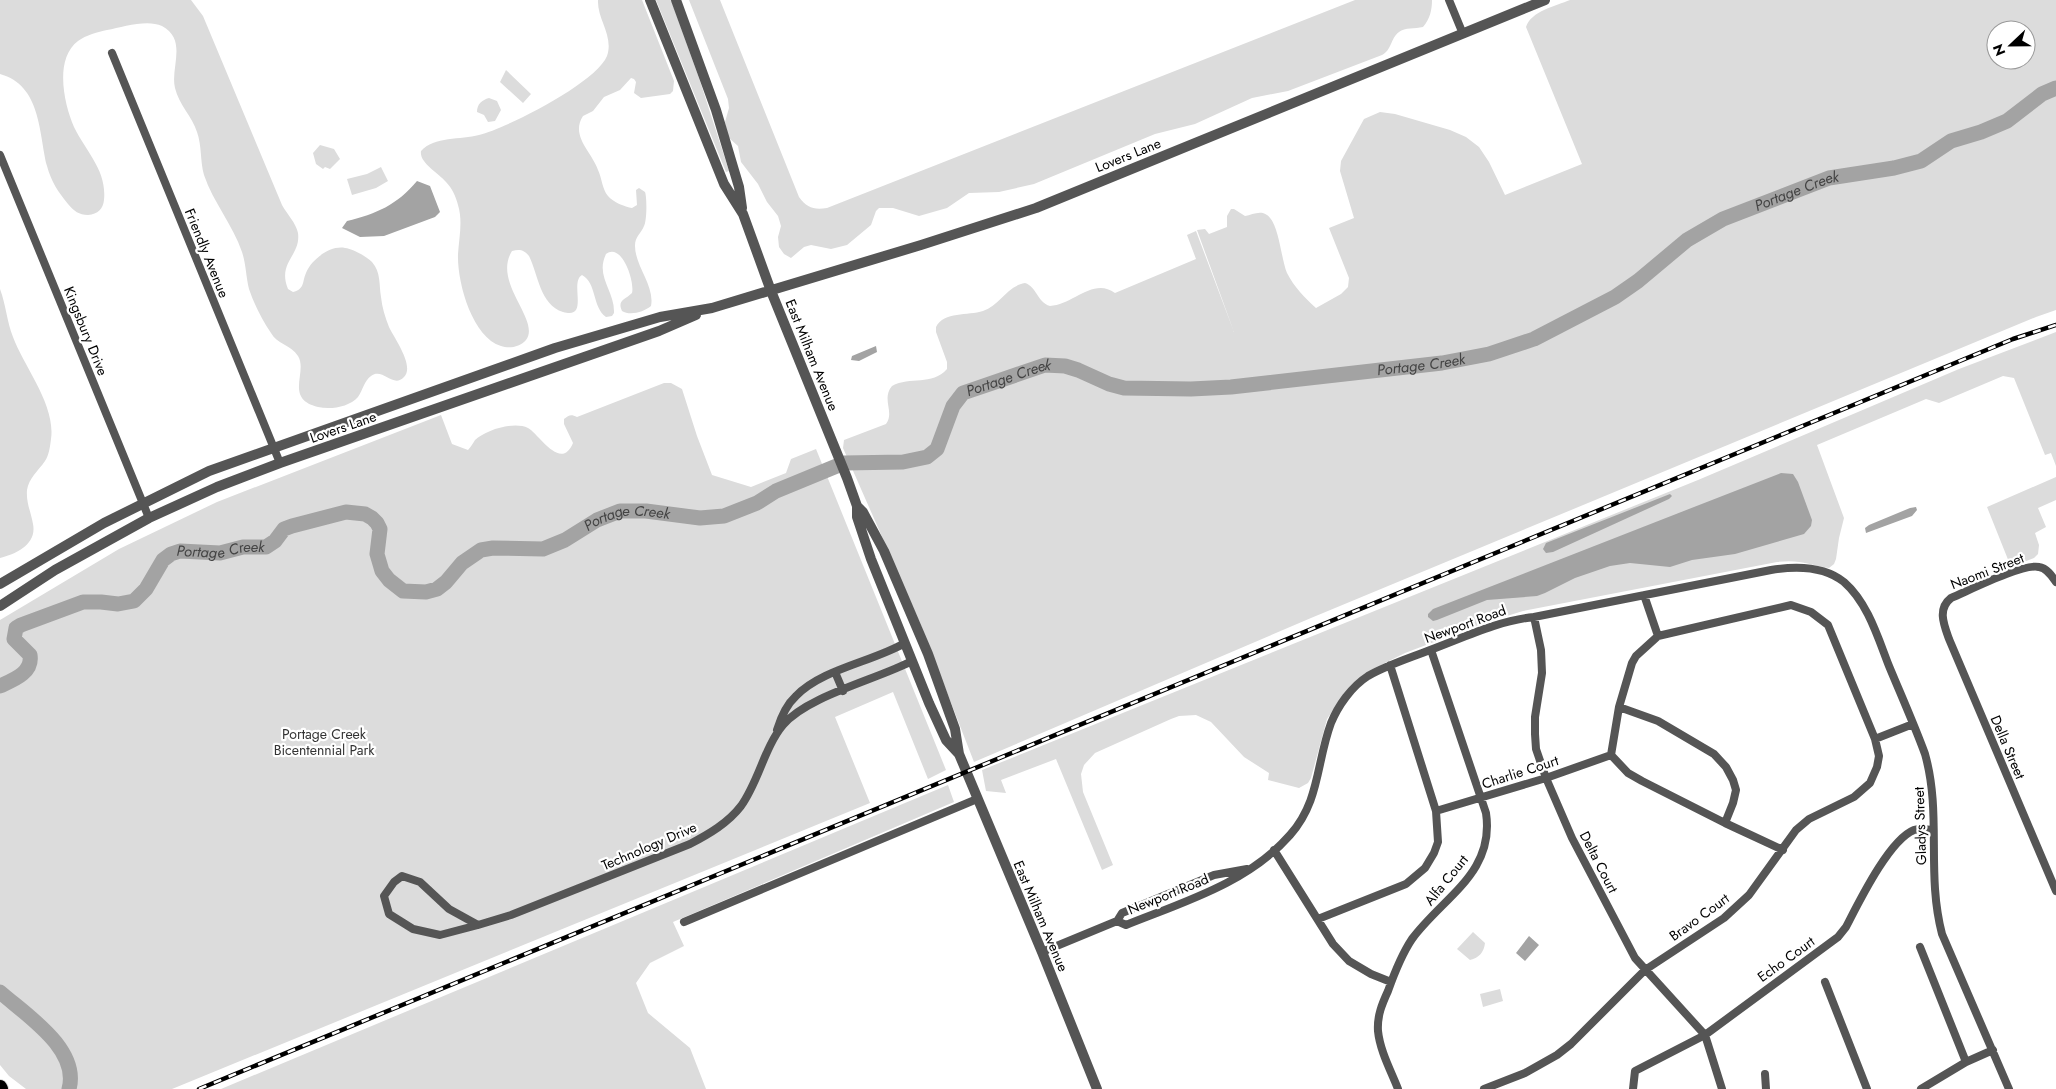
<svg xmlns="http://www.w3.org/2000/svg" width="2056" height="1089" font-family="Jost,sans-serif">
	<rect width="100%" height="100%" fill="#fff"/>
	<path fill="#dcdcdc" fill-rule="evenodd" d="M 0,0 L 191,0 L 203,16 L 282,205 C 287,214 296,223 298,233 C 301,256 277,262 288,289 L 293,292 C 305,289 302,282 306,273 C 311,260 330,245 345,248 C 353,249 366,256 372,262 C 381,272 379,285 381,297 C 382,307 385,317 389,327 C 394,338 415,366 404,377 C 393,389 383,367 371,376 C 364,381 363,390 358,397 C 349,407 331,410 318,407 C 284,399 308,372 298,356 C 291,345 277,344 271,333 C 262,320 254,304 249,289 C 246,277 246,264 242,252 C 233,225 213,202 204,175 C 200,161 202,146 197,132 C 192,116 179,105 175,88 C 170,68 188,40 162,26 C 147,19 123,27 107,30 C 98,32 86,35 78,41 C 54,59 64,104 74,127 C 86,152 107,170 104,200 C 103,209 98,214 88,215 C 79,215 74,211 68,204 C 58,192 51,181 47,166 C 39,133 41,85 0,74 Z
		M 598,0 L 642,0 L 674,81 L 673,91 L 670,94 L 641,98 L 634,93 L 636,82 L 634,79 L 631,78 L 620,90 L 604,97 L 593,111 L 583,116 C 570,136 592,152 598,170 C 602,178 602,189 608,196 C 613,202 625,207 632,208 L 637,205 L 636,190 L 639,188 L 645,192 C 647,197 647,221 644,226 C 641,234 635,236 635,246 C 635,266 655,286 651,306 C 644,312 630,316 622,311 C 617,300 625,300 632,293 C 635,282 622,242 606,254 C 595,277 615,291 614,313 L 612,316 L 606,317 C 592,307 597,283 582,275 C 569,282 590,320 563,312 C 540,305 538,274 529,256 C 524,250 520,249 512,251 C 492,283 541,320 526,340 C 520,347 509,349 501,346 C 472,337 457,282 458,254 C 459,238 463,221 458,205 C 456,197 452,188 446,182 C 439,173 419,163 421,151 C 434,136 461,140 479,135 C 507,128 596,83 607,56 C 614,36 597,19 598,0 Z
		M 656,0 L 671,0 L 699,78 L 729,171 L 726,172 Z
		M 689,0 L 720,0 L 799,197 C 807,208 814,210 827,208 L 1355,0 L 1432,0 C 1432,10 1430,19 1423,27 C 1415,29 1405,27 1399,32 C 1390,39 1392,50 1382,55 L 1288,91 L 1252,98 L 1195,124 L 1155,134 L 1034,184 L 999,192 L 969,193 L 947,208 L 919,216 L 893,208 L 879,208 L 876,211 L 871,225 L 847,245 L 831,249 L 811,245 L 804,247 L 791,258 L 784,254 L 779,247 L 778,237 L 781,226 L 778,216 L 767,202 L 758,184 L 741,162 L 738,146 L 728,137 L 725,122 L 729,108 L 728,99 Z
		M 1570,0 L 2056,0 L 2056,310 L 2036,317 L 1311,618 L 974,762 L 920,623 L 843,448 L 844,440 L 886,424 C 895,412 881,399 892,386 C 910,376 932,386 947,369 L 947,362 L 936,332 L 936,327 C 944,311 968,316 983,311 C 1000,305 1007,286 1025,283 C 1037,287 1037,302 1050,306 C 1073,305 1093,277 1115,293 L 1196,259 L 1187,235 L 1196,231 L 1234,332 L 1197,230 L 1205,229 L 1209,234 L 1227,227 L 1227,216 L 1231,209 L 1234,209 L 1245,216 C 1252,215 1260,210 1267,215 C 1279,223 1281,259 1287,273 C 1294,287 1305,298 1316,308 L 1341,294 L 1348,287 L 1349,278 L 1329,228 L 1354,218 L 1340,171 L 1341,161 L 1364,119 L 1380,112 L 1395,114 L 1450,130 L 1466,137 L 1479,147 L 1489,162 L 1505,195 L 1582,164 L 1526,27 C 1531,11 1556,6 1570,0 ZM 1996,30 L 2026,30 L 2026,60 L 1996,60 Z
		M 506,70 L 531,94 L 523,103 L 500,82 Z
		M 489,98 L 497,101 L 501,110 L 495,121 L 488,122 L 484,115 L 477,112 C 477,104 482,100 489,98 Z
		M 320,145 L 334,149 L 340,159 L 330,169 L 325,167 L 323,169 L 316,164 L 313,153 Z
		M 381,167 L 388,181 L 376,188 L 352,195 L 347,179 L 367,174 Z
		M 0,289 C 6,305 7,322 13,337 C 24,367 56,405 51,439 C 50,447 49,455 45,461 C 38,471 29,478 27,490 C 26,503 31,512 33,524 C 37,544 17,554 0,558 Z
		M 2056,332 L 2056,466 L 2051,453 L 2045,455 L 2014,378 L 2003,376 L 1939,403 L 1926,399 L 1817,445 L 1844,518 L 1839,538 L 1836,559 L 1834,564 L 1829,568 C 1809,565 1800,559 1777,562 L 1523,611 L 1484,623 L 1405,653 L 1369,671 L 1343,695 L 1327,719 L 1311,778 L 1308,783 L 1299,788 L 1268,780 L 1269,773 L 1244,757 L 1211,722 L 1196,715 L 1179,716 L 1171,719 L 1095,753 L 1084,765 L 1081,774 L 1083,792 L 1113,865 L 1102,870 L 1056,759 L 1001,780 L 1006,793 L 986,791 L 982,770 L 1698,480 L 1959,369 Z
		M 664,383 L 671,383 L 682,389 L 697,436 L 712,475 L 751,487 L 786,473 L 791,459 L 816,449 L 946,770 L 928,779 L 893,692 L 835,717 L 870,803 L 172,1089 L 26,1089 L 9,1076 L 0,1065 L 0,620 L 119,549 L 217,502 L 441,415 L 452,444 L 468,450 C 471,447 473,443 475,440 C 486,430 514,421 528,428 C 539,434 561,472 573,443 L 564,424 L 564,419 C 569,415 571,414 577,417 Z
		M 2056,477 L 2056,500 L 2038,508 L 2046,527 L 2035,533 L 2039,545 L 2038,554 L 2034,558 L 2011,567 L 1987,507 Z
		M 948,785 L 954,802 L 673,922 L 684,946 L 650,963 L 636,983 L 648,1013 L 690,1048 L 706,1089 L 221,1089 Z
		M 1473,932 L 1485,943 C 1484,952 1479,958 1470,960 L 1457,949 Z
		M 1500,989 L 1503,1001 L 1483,1007 L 1480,994 Z"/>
	<path fill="#a3a3a3" d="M 417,181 L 430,186 L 440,212 L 435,217 L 384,236 L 360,237 L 342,228 L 347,221 C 376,214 397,205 417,181 Z
		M 876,346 L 877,352 L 859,361 L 851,360 L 852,356 Z
		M 1781,473 L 1793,474 L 1798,482 L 1812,520 L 1811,526 L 1804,534 L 1735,554 L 1692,560 L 1670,567 L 1630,563 L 1610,566 L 1575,578 L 1545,593 L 1537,596 L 1487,600 L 1437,620 L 1433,621 L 1428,617 L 1428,614 L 1433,609 Z
		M 1670,494 L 1672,496 L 1669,499 L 1553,552 L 1546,553 L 1543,549 L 1546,543 Z
		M 1916,507 L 1917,510 L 1912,516 L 1866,533 L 1865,528 L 1869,525 L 1910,508 Z
		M 1529,936 L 1539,945 L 1525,961 L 1516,953 Z"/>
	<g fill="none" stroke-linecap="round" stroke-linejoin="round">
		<g stroke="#a3a3a3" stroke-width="15">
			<path id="s1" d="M 0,686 C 13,680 33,673 30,655 L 14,639 L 16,628 L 21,625 L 83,602 L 101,602 L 118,604 L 134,601 L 146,589 L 163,560 L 171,554 L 180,551 L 220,553 L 243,547 L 266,547 L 275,541 L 284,529 L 292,526 L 346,512 L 365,514 L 372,518 L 377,523 L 380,529 L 377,554 L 382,571 L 389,580 L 403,591 L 426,592 L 437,589 L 446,582 L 462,563 L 481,550 L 493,548 L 543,549 L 565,540 L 597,520 L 620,511 L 646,511 L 700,518 L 724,516 L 757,503 L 776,491 L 844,463 L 903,462 L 927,457 L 937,449 L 953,406 L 963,393 L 1045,365 L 1065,366 L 1078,370 L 1109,384 L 1124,388 L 1191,389 L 1231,387 L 1442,363 L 1489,354 L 1534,339 L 1615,297 L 1638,281 L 1687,240 L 1723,219 L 1829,178 L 1894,168 L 1921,161 L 1951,141 L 1981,132 L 2007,121 L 2042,94 L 2056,88"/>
			<path d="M 0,992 C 26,1015 80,1049 69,1089"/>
		</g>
		<defs>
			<path id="motorway" d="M 0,1087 L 1,1089"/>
		</defs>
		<use href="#motorway" stroke="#dbdbdb" stroke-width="16"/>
		<path stroke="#555" stroke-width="8" d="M 1449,0 L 1463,34
			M 112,53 L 280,463
			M 0,155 L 149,518
			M 2056,582 C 2052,576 2047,568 2039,567 C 2023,563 1968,591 1951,598 C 1937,609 1944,625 1949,639 L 2056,891
			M 1644,595 L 1658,636
			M 1534,617 L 1541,650 L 1542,673 L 1535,717 L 1535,734 L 1536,749 L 1546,778 L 1572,838 L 1635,958 L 1705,1035 L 1722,1089
			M 835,672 L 843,691
			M 1619,707 L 1658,721 L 1714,754 L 1726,767 L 1733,780 L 1736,790 L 1733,803 L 1725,823
			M 777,730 C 781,717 786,705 796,696 C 822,669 872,662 905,643
			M 1875,739 L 1913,724
			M 1436,811 L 1546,778 L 1611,755
			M 1274,850 L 1333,944 L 1349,961 L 1371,974 L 1391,982
			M 1318,919 L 1406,884 L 1425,868 L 1434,853 L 1438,842 L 1436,811 L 1390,665
			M 1117,921 L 1126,925 C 1183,902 1248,883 1290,835 C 1320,801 1316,764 1331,723 C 1338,706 1351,687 1368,676 C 1387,665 1410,658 1430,650 C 1465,637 1497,621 1534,617 L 1771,570 C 1795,566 1824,566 1844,582 C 1868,603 1878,638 1889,666 C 1901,695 1914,724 1925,754 C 1942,814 1926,873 1942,934 L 2009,1089
			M 684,922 L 977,799
			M 478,925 L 440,935 L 413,929 L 389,914 L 384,896 L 394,882 L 402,876 L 420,882 L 449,909 L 478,925 L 511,915 L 690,844 C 709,834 728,823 741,806 C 759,781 764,748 783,725 C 807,696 878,679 912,661
			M 1920,947 L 1966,1062
			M 1042,952 L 1117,921 L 1122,913 L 1214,875 L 1247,869
			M 1825,982 L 1867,1089
			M 1765,1074 L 1766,1089
			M 1398,1089 C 1391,1071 1380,1051 1378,1031 C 1377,1016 1382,1004 1388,991 C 1394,974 1402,954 1412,939 C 1443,897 1495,873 1486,813 L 1431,650
			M 1484,1089 L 1525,1073 L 1557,1055 L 1571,1044 L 1645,970 L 1724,918 L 1749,895 L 1796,830 L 1809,819 L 1854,797 L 1870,783 L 1877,767 L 1879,756 L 1875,739 L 1828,625 L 1811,612 L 1791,605 L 1658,636 L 1636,656 L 1632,663 L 1619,707 L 1611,755 L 1628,773 L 1642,781 L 1725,823 L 1783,850
			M 1633,1089 L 1635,1071 L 1705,1035 L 1838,937 L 1846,927 C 1859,902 1889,840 1914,830 C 1919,828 1927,830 1933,830
			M 1921,1089 L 1966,1062 L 1993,1050"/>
		<path stroke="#555" stroke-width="10" d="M 650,0 L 724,184 L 743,214 L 771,291 L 847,478 L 857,506 L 857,517 L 871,559 L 929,703 L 946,740 L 959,754
			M 676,0 L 716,110 L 739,187 L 742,208
			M 857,506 L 863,512 L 884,551 L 928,654 L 955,729 L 959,754 L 1042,952 L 1097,1089
			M 0,584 L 104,523 L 209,471 L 555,348 L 660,317 L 712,308 L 921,245 L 1036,208 L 1545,0
			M 0,606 L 55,570 L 149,518 L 217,487 L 280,463 L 659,331 L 696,315"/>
		<use href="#motorway" stroke="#000" stroke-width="14"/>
		<defs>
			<path id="rail" d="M 199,1089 L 2013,339 L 2056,325"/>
		</defs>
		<use href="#rail" stroke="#000" stroke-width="4.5"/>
		<use href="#rail" stroke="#fff" stroke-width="2.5" stroke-dasharray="8" stroke-linecap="butt"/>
	</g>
	<g text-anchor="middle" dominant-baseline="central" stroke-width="4.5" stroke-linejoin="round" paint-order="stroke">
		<g font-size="14" fill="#000" stroke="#fff">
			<text transform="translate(1128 155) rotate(-22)">Lovers Lane</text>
			<text transform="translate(207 253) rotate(68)">Friendly Avenue</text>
			<text transform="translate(86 331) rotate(68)">Kingsbury Drive</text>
			<text transform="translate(812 355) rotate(68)">East Milham Avenue</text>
			<text transform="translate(343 427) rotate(-19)">Lovers Lane</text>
			<text transform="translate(1987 571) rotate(-21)">Naomi Street</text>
			<text transform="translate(1465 624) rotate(-20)">Newport Road</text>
			<text transform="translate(2008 747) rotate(67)">Della Street</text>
			<text transform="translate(1520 772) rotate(-18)">Charlie Court</text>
			<text transform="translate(1920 826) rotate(-92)">Gladys Street</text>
			<text transform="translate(649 846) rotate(-23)">Technology Drive</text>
			<text transform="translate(1599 862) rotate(63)">Delta Court</text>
			<text transform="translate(1446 880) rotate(-51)">Alfa Court</text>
			<text transform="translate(1168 894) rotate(-22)">Newport Road</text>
			<text transform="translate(1041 916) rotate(67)">East Milham Avenue</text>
			<text transform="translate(1699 917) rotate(-36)">Bravo Court</text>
			<text transform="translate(1786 959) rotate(-36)">Echo Court</text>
		</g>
		<g font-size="14" fill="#333" stroke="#fff">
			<text x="324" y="734">Portage Creek<tspan x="324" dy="16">Bicentennial Park</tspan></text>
		</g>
		<g font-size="15" font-style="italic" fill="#444" stroke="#fff">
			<text stroke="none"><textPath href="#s1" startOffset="2089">Portage Creek</textPath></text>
			<text stroke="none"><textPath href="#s1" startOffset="1669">Portage Creek</textPath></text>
			<text stroke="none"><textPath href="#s1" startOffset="1249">Portage Creek</textPath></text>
			<text stroke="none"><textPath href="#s1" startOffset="812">Portage Creek</textPath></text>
			<text stroke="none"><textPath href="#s1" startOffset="315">Portage Creek</textPath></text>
		</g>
	</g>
	<g transform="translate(2011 45) rotate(248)"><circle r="24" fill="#ffffff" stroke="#999999"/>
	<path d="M0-4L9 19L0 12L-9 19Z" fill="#000000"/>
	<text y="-8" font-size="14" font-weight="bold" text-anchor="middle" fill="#000000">N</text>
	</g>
</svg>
